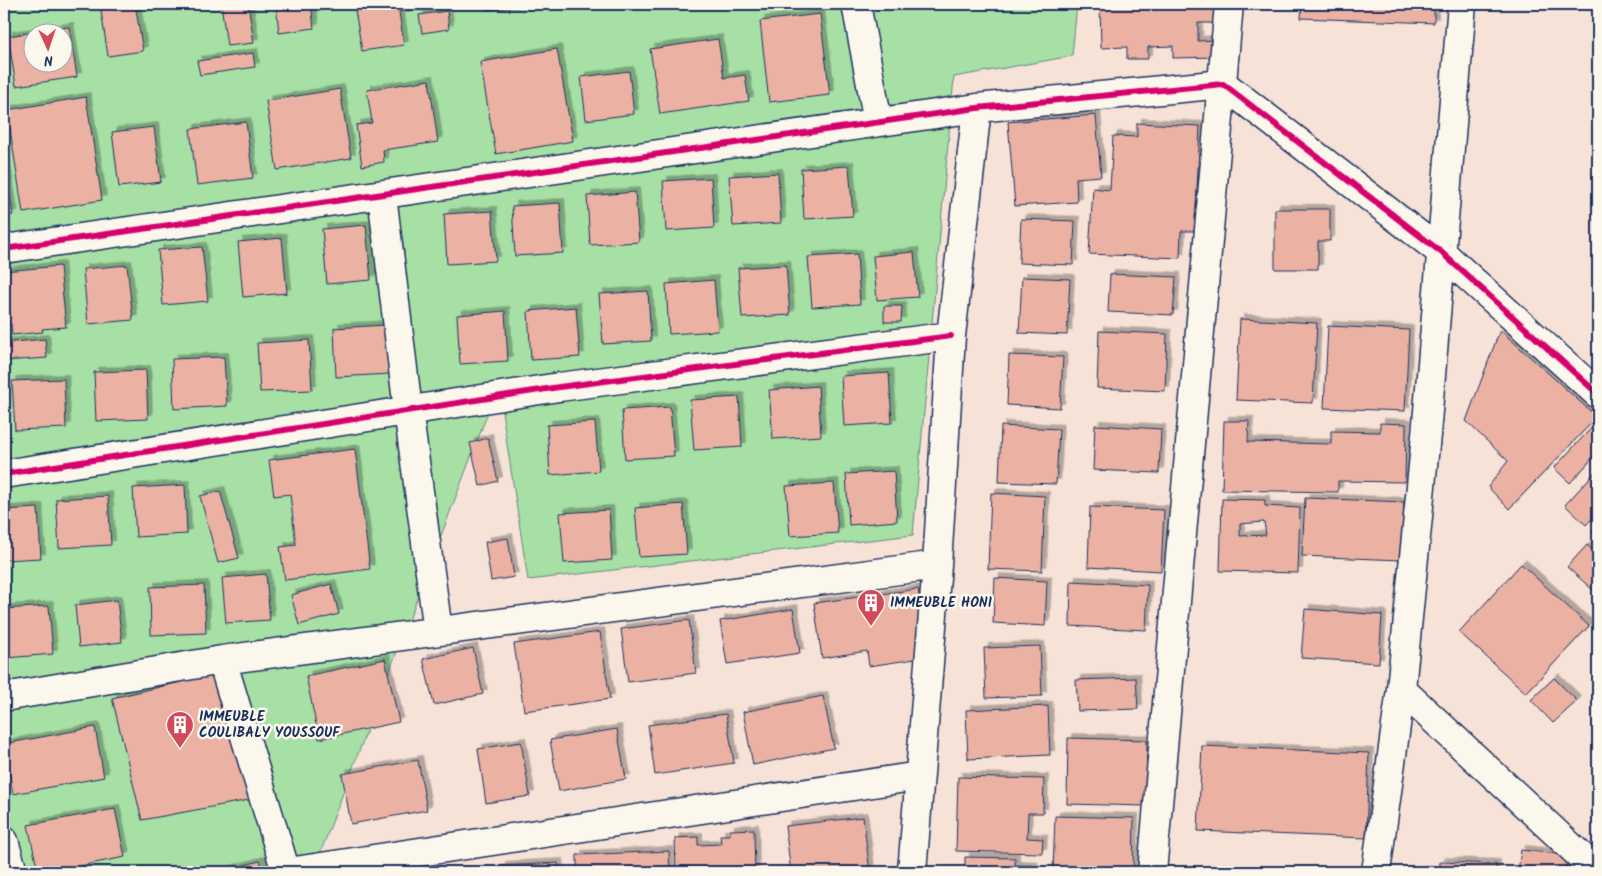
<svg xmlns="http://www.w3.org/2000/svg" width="1602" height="876" font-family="Kalam,sans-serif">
	<defs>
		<filter id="shadow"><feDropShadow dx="4.5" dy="-4.5" stdDeviation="0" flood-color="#0004"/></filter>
	</defs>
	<rect width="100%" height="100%" fill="#f6e2d6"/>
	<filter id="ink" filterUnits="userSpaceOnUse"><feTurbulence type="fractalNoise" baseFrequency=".02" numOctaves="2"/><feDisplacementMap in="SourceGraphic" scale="10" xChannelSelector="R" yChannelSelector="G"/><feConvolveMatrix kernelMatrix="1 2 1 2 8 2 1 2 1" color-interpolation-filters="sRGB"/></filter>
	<g filter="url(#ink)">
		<path fill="#a6e0a5" stroke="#608882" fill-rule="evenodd" d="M 4,4 L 1077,4 L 1072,56 L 954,77 L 913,535 L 528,580 L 498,386 L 313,872 L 4,872 ZM 32,32 L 62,32 L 62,62 L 32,62 Z"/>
		<path fill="#ebb2a3" stroke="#1b2f5e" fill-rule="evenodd" filter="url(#shadow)" d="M 100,4 L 135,4 L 143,51 L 108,56 Z
			M 221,4 L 248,4 L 254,43 L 227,46 Z
			M 276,4 L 311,4 L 314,28 L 279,33 Z
			M 354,4 L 444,4 L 444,5 L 399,12 L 404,45 L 362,51 Z
			M 487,4 L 543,4 L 488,10 Z
			M 1100,4 L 1221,4 L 1221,23 L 1198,23 L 1198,41 L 1217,40 L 1218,57 L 1173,58 L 1173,46 L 1148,47 L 1148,59 L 1127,59 L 1127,47 L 1101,48 Z
			M 1302,4 L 1434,4 L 1434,23 L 1301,18 Z
			M 447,11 L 449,29 L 422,33 L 419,15 Z
			M 820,14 L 830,95 L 769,102 L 760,21 Z
			M 69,27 L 77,77 L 16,86 L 8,36 ZM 32,32 L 62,32 L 62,62 L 32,62 Z
			M 718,39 L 724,78 L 745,75 L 749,101 L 660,114 L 650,49 Z
			M 557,49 L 573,141 L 496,154 L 480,62 Z
			M 253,53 L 255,67 L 200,75 L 197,61 Z
			M 629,71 L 634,114 L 586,120 L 581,77 Z
			M 429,80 L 438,142 L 383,150 L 384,162 L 362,166 L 356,125 L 372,123 L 367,90 Z
			M 340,89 L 351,158 L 277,170 L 266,101 Z
			M 86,97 L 102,200 L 23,213 L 7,110 Z
			M 1096,115 L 1101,176 L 1076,178 L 1077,202 L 1015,206 L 1008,122 Z
			M 246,122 L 253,178 L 197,185 L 190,129 Z
			M 1137,123 L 1200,126 L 1195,231 L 1181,231 L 1180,258 L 1089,254 L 1093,188 L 1110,190 L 1113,136 L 1137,137 Z
			M 154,127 L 161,182 L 119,187 L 112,132 Z
			M 4,155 L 13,215 L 4,216 Z
			M 849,166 L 853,216 L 804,219 L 801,169 Z
			M 778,173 L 781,223 L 733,226 L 729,176 Z
			M 711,178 L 714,228 L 666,231 L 663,181 Z
			M 635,192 L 639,242 L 590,245 L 587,196 Z
			M 560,203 L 563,253 L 515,256 L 512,206 Z
			M 1275,209 L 1330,209 L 1330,241 L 1318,241 L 1318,269 L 1275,269 Z
			M 492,211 L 496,261 L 447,264 L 444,214 Z
			M 1021,219 L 1075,221 L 1073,265 L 1019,263 Z
			M 366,225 L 371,280 L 327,284 L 322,229 Z
			M 282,238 L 287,293 L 243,297 L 238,242 Z
			M 202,247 L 208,301 L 163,305 L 158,250 Z
			M 914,252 L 918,297 L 877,300 L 873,256 Z
			M 857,254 L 860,304 L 812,307 L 808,257 Z
			M 127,265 L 133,320 L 88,324 L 83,269 Z
			M 786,265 L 790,315 L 742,318 L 738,268 Z
			M 60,266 L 66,327 L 42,329 L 43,332 L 12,335 L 11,324 L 4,325 L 4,271 Z
			M 1110,274 L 1176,277 L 1173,315 L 1108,312 Z
			M 1022,277 L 1070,279 L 1067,335 L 1019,333 Z
			M 714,280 L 718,331 L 669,334 L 666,284 Z
			M 648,291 L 651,341 L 603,344 L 599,294 Z
			M 884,306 L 902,306 L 901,322 L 884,322 Z
			M 576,307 L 580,357 L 531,360 L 528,311 Z
			M 505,311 L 508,361 L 460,364 L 457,315 Z
			M 1240,319 L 1317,323 L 1313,403 L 1236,400 Z
			M 386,325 L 389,374 L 336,377 L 334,328 Z
			M 1328,326 L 1409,330 L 1405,411 L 1324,408 Z
			M 1500,330 L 1597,417 L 1509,509 L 1488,487 L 1508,461 L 1466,421 Z
			M 1099,331 L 1167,334 L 1165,391 L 1097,388 Z
			M 45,339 L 47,358 L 4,361 L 4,343 Z
			M 309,340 L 312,390 L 260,392 L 257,343 Z
			M 1009,355 L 1063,357 L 1060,408 L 1007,405 Z
			M 224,357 L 227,406 L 174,409 L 172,359 Z
			M 146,370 L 148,419 L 96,421 L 94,372 Z
			M 889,373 L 892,423 L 844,426 L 841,376 Z
			M 64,379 L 66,428 L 15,430 L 12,381 Z
			M 818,386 L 821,436 L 773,439 L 769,390 Z
			M 739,397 L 742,447 L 694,450 L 690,400 Z
			M 670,407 L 674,456 L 625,459 L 622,410 Z
			M 1224,421 L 1249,421 L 1248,442 L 1331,444 L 1331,431 L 1380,432 L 1380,423 L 1406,424 L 1405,482 L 1338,481 L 1338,492 L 1222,490 Z
			M 1598,421 L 1598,452 L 1570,483 L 1554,468 Z
			M 595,422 L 599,471 L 550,475 L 547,425 Z
			M 1095,425 L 1161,429 L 1159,473 L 1093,470 Z
			M 1001,426 L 1059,429 L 1056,484 L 999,482 Z
			M 488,438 L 498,481 L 480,486 L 470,443 Z
			M 355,449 L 370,569 L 285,580 L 280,547 L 296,545 L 290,494 L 274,496 L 269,460 Z
			M 1598,469 L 1598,512 L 1586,525 L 1565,505 Z
			M 894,471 L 897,521 L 849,525 L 846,474 Z
			M 834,483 L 838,533 L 790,536 L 786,486 Z
			M 185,485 L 187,534 L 136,537 L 133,488 Z
			M 220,491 L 239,558 L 218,563 L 200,496 Z
			M 991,493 L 1045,496 L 1042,571 L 988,569 Z
			M 108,496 L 111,545 L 59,548 L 56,499 Z
			M 1305,498 L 1404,502 L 1401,560 L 1302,556 Z
			M 1222,499 L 1265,500 L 1265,506 L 1300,508 L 1298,573 L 1220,571 ZM 1264,522 L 1266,535 L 1240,536 L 1240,524 Z
			M 683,504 L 687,554 L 639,557 L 635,508 Z
			M 1090,507 L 1164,510 L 1161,571 L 1088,567 Z
			M 38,508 L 41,558 L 4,560 L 4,510 Z
			M 609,510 L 612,560 L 564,563 L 560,513 Z
			M 1598,526 L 1598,538 L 1592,533 Z
			M 508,538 L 514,577 L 491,581 L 485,542 Z
			M 1587,545 L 1598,555 L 1598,583 L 1593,590 L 1567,567 Z
			M 1521,564 L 1589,626 L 1526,693 L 1459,632 Z
			M 266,574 L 270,620 L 226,623 L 222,578 Z
			M 995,578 L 1047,581 L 1045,626 L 993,623 Z
			M 1071,581 L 1148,585 L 1146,630 L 1070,626 Z
			M 331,584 L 339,614 L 299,625 L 291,595 Z
			M 204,585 L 206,633 L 151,635 L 150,587 Z
			M 918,589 L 928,657 L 869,666 L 867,651 L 822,658 L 814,603 Z
			M 117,600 L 122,642 L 79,647 L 75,605 Z
			M 49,606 L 53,654 L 6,658 L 4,609 Z
			M 793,609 L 800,653 L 727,664 L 720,621 Z
			M 1305,609 L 1382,615 L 1379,663 L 1301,658 Z
			M 689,620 L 696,673 L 628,682 L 621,629 Z
			M 600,632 L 610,699 L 524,711 L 514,644 Z
			M 1040,646 L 1042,696 L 986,698 L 984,648 Z
			M 473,648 L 483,694 L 434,705 L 423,659 Z
			M 385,659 L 399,722 L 319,739 L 306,676 Z
			M 216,674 L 249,800 L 142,820 L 112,698 Z
			M 1136,678 L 1138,709 L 1078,711 L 1076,680 Z
			M 1554,678 L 1577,701 L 1553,723 L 1531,700 Z
			M 823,696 L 834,748 L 753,765 L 743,712 Z
			M 1048,706 L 1050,755 L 968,759 L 966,710 Z
			M 726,714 L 734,763 L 655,775 L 648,725 Z
			M 95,727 L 104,777 L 13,794 L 4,744 Z
			M 617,729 L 626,779 L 559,791 L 550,740 Z
			M 1068,738 L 1147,740 L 1146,806 L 1067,804 Z
			M 521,742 L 530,796 L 486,803 L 478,749 Z
			M 1202,746 L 1369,753 L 1366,838 L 1198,831 Z
			M 418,760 L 427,810 L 351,824 L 342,774 Z
			M 958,777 L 1044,779 L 1043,813 L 1028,813 L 1027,838 L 1043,839 L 1042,853 L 956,851 Z
			M 115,809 L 125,857 L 49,872 L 38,872 L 28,825 Z
			M 1055,816 L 1134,818 L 1133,872 L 1053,872 Z
			M 863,817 L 870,872 L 791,872 L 785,826 Z
			M 754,829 L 755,872 L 676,872 L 675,838 L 698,837 L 698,845 L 721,844 L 720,835 L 730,835 L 730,830 Z
			M 1521,850 L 1567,855 L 1565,872 L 1518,872 Z
			M 669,851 L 670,872 L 577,872 L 577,855 Z
			M 965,857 L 1015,858 L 1015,865 L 1033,866 L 1033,872 L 965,872 Z
			M 260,861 L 264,872 L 219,872 Z
			M 1440,862 L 1496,864 L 1496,872 L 1440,872 Z
			M 558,863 L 559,872 L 501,872 L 501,866 Z"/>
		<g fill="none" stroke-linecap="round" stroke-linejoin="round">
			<defs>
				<path id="minor" d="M 856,4 L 878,122
					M 382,195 L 408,410 L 438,631
					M 4,249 L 977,108 L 1223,84 L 1441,252 L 1598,394
					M 4,474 L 559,387 L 951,336
					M 222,660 L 286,872
					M 1401,689 L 1598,872
					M 4,697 L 222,660 L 937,565
					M 4,841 L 13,872
					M 288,872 L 919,776
					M 912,872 L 937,565 L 951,336 L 977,108
					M 1152,872 L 1229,4
					M 1376,872 L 1401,689 L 1426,435 L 1462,4"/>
			</defs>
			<use href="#minor" stroke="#1b2f5e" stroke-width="31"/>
			<use href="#minor" stroke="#fbf7ec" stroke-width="28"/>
			<defs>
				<path id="cycleway" d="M 4,249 L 977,108 L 1223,84 L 1441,252 L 1598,394
					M 4,474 L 559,387 L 951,336"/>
			</defs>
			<use href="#cycleway" stroke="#fbf7ec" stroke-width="9"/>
			<use href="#cycleway" stroke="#d6006c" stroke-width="6"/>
		</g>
	</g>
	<defs>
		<symbol id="building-pin" viewBox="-11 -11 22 30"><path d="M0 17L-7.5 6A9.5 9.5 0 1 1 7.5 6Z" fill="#d1495b" stroke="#fbf7ec"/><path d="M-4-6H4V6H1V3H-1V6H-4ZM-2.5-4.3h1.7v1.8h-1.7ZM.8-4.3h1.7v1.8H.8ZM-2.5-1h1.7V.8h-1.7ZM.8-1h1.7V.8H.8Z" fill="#fff"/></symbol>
	</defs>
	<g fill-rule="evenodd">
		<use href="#building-pin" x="855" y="587" width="32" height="43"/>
		<use href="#building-pin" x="164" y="709" width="32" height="43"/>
	</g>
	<g text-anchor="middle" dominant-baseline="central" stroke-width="5" stroke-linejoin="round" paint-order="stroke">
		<g font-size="14" font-weight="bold" fill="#1b2f5e" stroke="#fbf7ec" text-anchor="start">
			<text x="890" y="603">IMMEUBLE HONI</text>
			<text x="199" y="717">IMMEUBLE<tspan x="199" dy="16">COULIBALY YOUSSOUF</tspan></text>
		</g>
	</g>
	<rect width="1602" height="876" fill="none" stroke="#fbf7ec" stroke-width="20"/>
	<rect x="10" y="10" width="1582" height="856" fill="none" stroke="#1b2f5e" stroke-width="2" filter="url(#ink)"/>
	<g transform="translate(48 48) rotate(177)"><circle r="24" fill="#fbf7ec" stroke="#a1a7b3"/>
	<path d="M0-4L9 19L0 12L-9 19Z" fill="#d1495b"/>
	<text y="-8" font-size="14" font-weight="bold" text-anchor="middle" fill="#1b2f5e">N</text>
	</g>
</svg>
